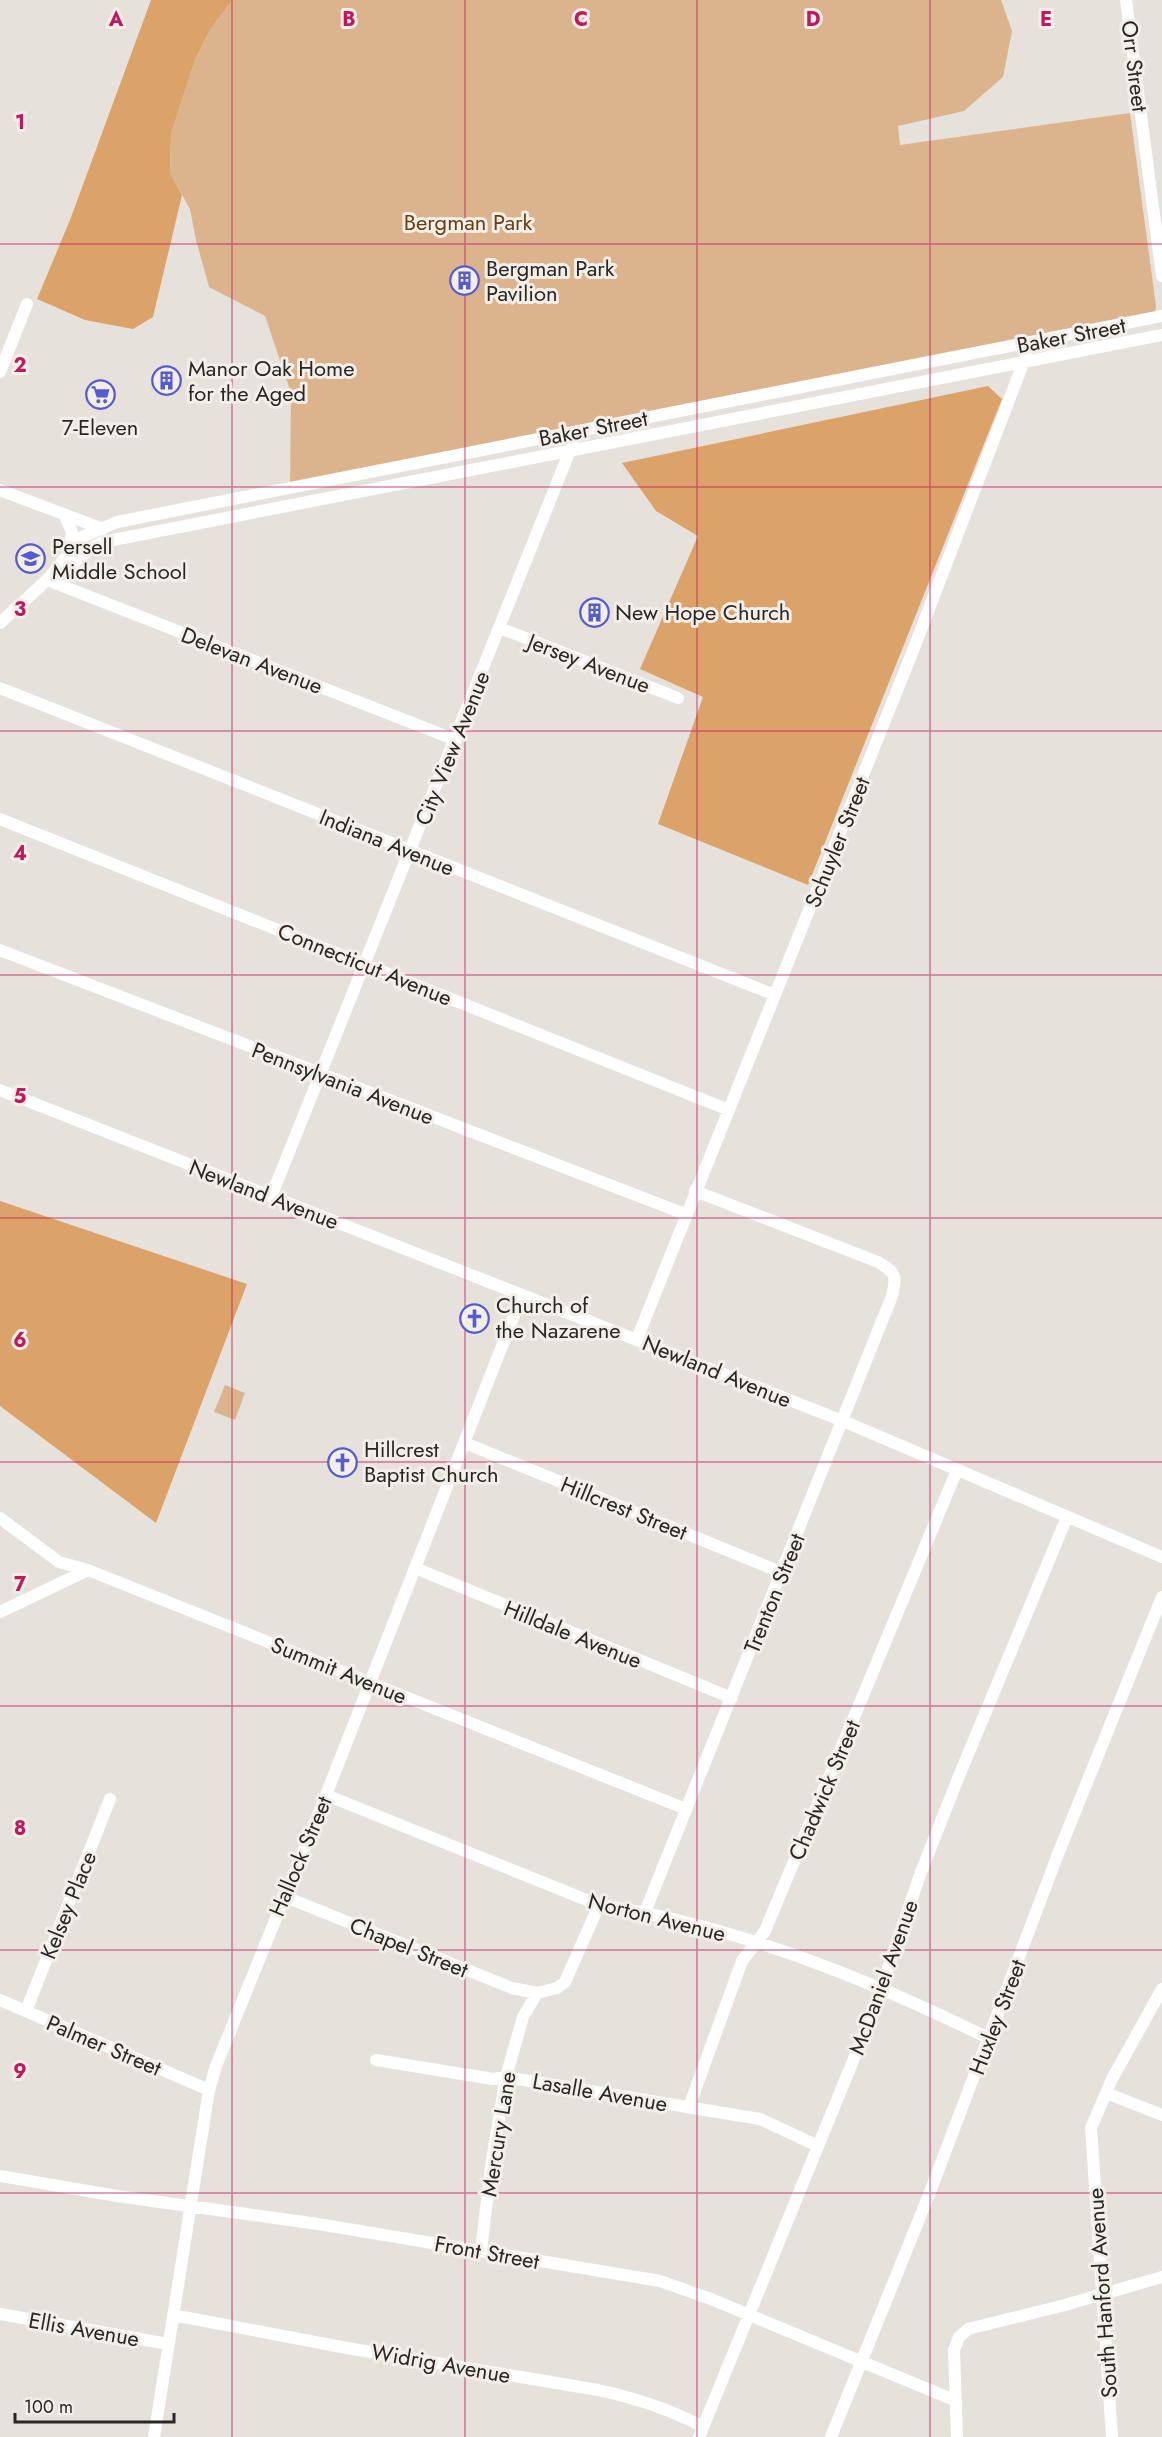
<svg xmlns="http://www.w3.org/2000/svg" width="1162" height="2437" font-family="Jost,sans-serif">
	<rect width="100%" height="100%" fill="#e7e1db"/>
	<path fill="#dbb48d" d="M 233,0 L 1001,0 L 1012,31 L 1003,77 L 964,111 L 898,126 L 900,145 L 1130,113 L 1156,306 L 1155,312 L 290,485 L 291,393 L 265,316 L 209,287 L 196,240 L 190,209 L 170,173 L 171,134 L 195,60 L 211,28 Z
		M 225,1385 L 245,1393 L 235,1420 L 214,1412 Z"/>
	<path fill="#dba369" d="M 151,0 L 233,0 L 211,28 L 195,60 L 171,134 L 170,173 L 182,195 L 153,317 L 133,329 L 85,320 L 37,299 L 70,220 Z
		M 988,386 L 1002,399 L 808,885 L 658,824 L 703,697 L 640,669 L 698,536 L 656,511 L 622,463 Z
		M 0,1201 L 247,1284 L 156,1523 L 0,1406 Z"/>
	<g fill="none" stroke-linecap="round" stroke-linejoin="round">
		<path stroke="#fff" stroke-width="12" d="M 1126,0 L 1162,276
			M 0,372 L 27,304
			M 0,490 L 103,529
			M 65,516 L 72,532 L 69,551
			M 51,578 C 71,569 83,551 103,542 L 1162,335
			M 47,580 L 456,740
			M 0,623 L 47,580 L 82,537 L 117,522 L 1162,316
			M 500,628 L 678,698
			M 0,688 L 775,995
			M 0,819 L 729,1110
			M 0,950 L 685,1214
			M 0,1090 L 843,1421 L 1162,1557
			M 271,1197 L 573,443
			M 637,1339 L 912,653 L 1026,356
			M 465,1443 L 783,1573
			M 0,1518 L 59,1562 L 88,1570 L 686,1809
			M 415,1568 L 732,1698
			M 0,1612 L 88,1570
			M 326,1795 L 599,1905 C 734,1925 866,1978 988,2038
			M 283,1896 L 512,1988 L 537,1993
			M 645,1912 L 892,1296 C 897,1275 896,1273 878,1262 L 695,1191
			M 0,2000 L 209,2090
			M 26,2011 L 110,1799
			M 376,2060 L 493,2079 L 506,2077 L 760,2119 L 818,2146
			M 1106,2093 L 1162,2115
			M 689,2107 L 742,1961 L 765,1931 L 957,1470
			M 0,2176 L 117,2196 L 318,2224 L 660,2281 L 711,2299 L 954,2400
			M 481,2251 L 491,2166 L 506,2077 L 523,2017 L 537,1993 L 557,1988 L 565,1982 L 599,1905
			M 0,2314 L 168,2344
			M 173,2315 L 347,2348 L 598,2390 C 635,2398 670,2409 703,2427
			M 154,2437 L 209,2090 L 216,2066 L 326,1795 L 522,1295
			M 699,2437 L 873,2012 L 921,1872 L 959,1776 L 1067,1517
			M 831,2437 L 932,2187 L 1058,1854 L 1162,1597
			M 957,2437 L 954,2350 L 959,2337 L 968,2329 L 1065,2305 L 1162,2277
			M 1112,2437 L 1091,2128 L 1112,2079 L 1162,1989"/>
	</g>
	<path fill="none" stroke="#c2185b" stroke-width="1.5" stroke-opacity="0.55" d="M 232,0 L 232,2437M 465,0 L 465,2437M 697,0 L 697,2437M 930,0 L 930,2437M 0,244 L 1162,244M 0,487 L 1162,487M 0,731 L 1162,731M 0,975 L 1162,975M 0,1218 L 1162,1218M 0,1462 L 1162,1462M 0,1706 L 1162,1706M 0,1950 L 1162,1950M 0,2193 L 1162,2193"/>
	<defs>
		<symbol id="building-ring" viewBox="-11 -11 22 22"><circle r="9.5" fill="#f4eee8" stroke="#555bd2" stroke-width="1.5"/><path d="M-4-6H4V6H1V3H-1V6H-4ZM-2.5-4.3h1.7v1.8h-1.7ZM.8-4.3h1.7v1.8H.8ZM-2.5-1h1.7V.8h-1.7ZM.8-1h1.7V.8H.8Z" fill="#555bd2"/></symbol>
		<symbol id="supermarket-ring" viewBox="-11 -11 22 22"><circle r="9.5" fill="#f4eee8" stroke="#555bd2" stroke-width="1.5"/><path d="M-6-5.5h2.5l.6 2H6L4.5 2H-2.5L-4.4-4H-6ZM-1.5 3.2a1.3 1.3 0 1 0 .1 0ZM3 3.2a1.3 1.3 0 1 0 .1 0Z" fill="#555bd2"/></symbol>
		<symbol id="school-ring" viewBox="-11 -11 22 22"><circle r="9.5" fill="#f4eee8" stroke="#555bd2" stroke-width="1.5"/><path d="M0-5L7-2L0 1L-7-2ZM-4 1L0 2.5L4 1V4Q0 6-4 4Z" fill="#555bd2"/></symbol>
		<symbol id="church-ring" viewBox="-11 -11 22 22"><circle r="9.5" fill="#f4eee8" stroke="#555bd2" stroke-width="1.5"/><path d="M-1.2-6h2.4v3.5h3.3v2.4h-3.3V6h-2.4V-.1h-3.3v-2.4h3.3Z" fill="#555bd2"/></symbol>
	</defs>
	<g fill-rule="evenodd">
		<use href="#building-ring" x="448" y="264" width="33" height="33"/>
		<use href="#building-ring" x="150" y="364" width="33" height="33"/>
		<use href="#supermarket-ring" x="84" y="378" width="33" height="33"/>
		<use href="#school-ring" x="14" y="542" width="33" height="33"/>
		<use href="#building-ring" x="578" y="596" width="33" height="33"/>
		<use href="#church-ring" x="458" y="1302" width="33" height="33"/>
		<use href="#church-ring" x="326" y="1446" width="33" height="33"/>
	</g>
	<g text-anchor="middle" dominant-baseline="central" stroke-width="6" stroke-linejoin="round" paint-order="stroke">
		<g font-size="22" fill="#292624" stroke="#f4eee8">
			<text transform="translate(1135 66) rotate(83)">Orr Street</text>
			<text transform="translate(1071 335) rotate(-11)">Baker Street</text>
			<text transform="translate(593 428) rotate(-11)">Baker Street</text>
			<text transform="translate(252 660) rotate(21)">Delevan Avenue</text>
			<text transform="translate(589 663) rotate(21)">Jersey Avenue</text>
			<text transform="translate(452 748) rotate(-68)">City View Avenue</text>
			<text transform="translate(387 842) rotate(22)">Indiana Avenue</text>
			<text transform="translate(837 842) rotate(-68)">Schuyler Street</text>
			<text transform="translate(365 964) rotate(22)">Connecticut Avenue</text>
			<text transform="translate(343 1083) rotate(21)">Pennsylvania Avenue</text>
			<text transform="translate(264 1194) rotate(21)">Newland Avenue</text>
			<text transform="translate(717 1371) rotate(22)">Newland Avenue</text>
			<text transform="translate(624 1508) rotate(22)">Hillcrest Street</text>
			<text transform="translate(774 1593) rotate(-68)">Trenton Street</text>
			<text transform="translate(573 1634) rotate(22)">Hilldale Avenue</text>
			<text transform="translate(339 1670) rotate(22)">Summit Avenue</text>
			<text transform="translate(824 1790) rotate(-67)">Chadwick Street</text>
			<text transform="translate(300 1856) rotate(-67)">Hallock Street</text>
			<text transform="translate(68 1905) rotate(-68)">Kelsey Place</text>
			<text transform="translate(657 1917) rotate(14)">Norton Avenue</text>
			<text transform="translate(409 1947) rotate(22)">Chapel Street</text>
			<text transform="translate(883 1977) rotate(-70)">McDaniel Avenue</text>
			<text transform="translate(997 2017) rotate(-69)">Huxley Street</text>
			<text transform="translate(104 2045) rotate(23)">Palmer Street</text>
			<text transform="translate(600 2092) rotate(10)">Lasalle Avenue</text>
			<text transform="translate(498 2134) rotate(-81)">Mercury Lane</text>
			<text transform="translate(487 2252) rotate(10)">Front Street</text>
			<text transform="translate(1102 2293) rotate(-94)">South Hanford Avenue</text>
			<text transform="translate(84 2329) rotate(10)">Ellis Avenue</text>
			<text transform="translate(441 2363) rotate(10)">Widrig Avenue</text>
		</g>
		<g font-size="22" fill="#664014" stroke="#f4eee8">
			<text x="468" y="222">Bergman Park</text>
		</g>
		<g font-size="22" fill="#292624" stroke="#f4eee8" text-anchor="start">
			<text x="486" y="268">Bergman Park<tspan x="486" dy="25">Pavilion</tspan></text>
			<text x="188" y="368">Manor Oak Home<tspan x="188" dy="25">for the Aged</tspan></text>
			<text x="100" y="427" text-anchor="middle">7-Eleven</text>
			<text x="52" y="546">Persell<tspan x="52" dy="25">Middle School</tspan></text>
			<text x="615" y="612">New Hope Church</text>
			<text x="496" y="1305">Church of<tspan x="496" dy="25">the Nazarene</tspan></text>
			<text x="364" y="1449">Hillcrest<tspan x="364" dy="25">Baptist Church</tspan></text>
		</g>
	</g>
	<g font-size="20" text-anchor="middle" font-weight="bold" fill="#c2185b" stroke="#f4eee8" stroke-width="6" stroke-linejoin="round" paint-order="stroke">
		<text x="116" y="26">A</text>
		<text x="349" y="26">B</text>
		<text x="581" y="26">C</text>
		<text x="813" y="26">D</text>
		<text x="1046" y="26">E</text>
		<text x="20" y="129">1</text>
		<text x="20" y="372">2</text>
		<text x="20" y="616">3</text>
		<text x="20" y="860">4</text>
		<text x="20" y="1103">5</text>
		<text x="20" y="1347">6</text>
		<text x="20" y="1591">7</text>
		<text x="20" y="1835">8</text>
		<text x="20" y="2078">9</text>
	</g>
	<path d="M15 2413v9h159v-9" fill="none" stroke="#292624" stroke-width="3"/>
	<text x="24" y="2413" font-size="18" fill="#292624" stroke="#f4eee8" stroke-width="4.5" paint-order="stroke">100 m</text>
</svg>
